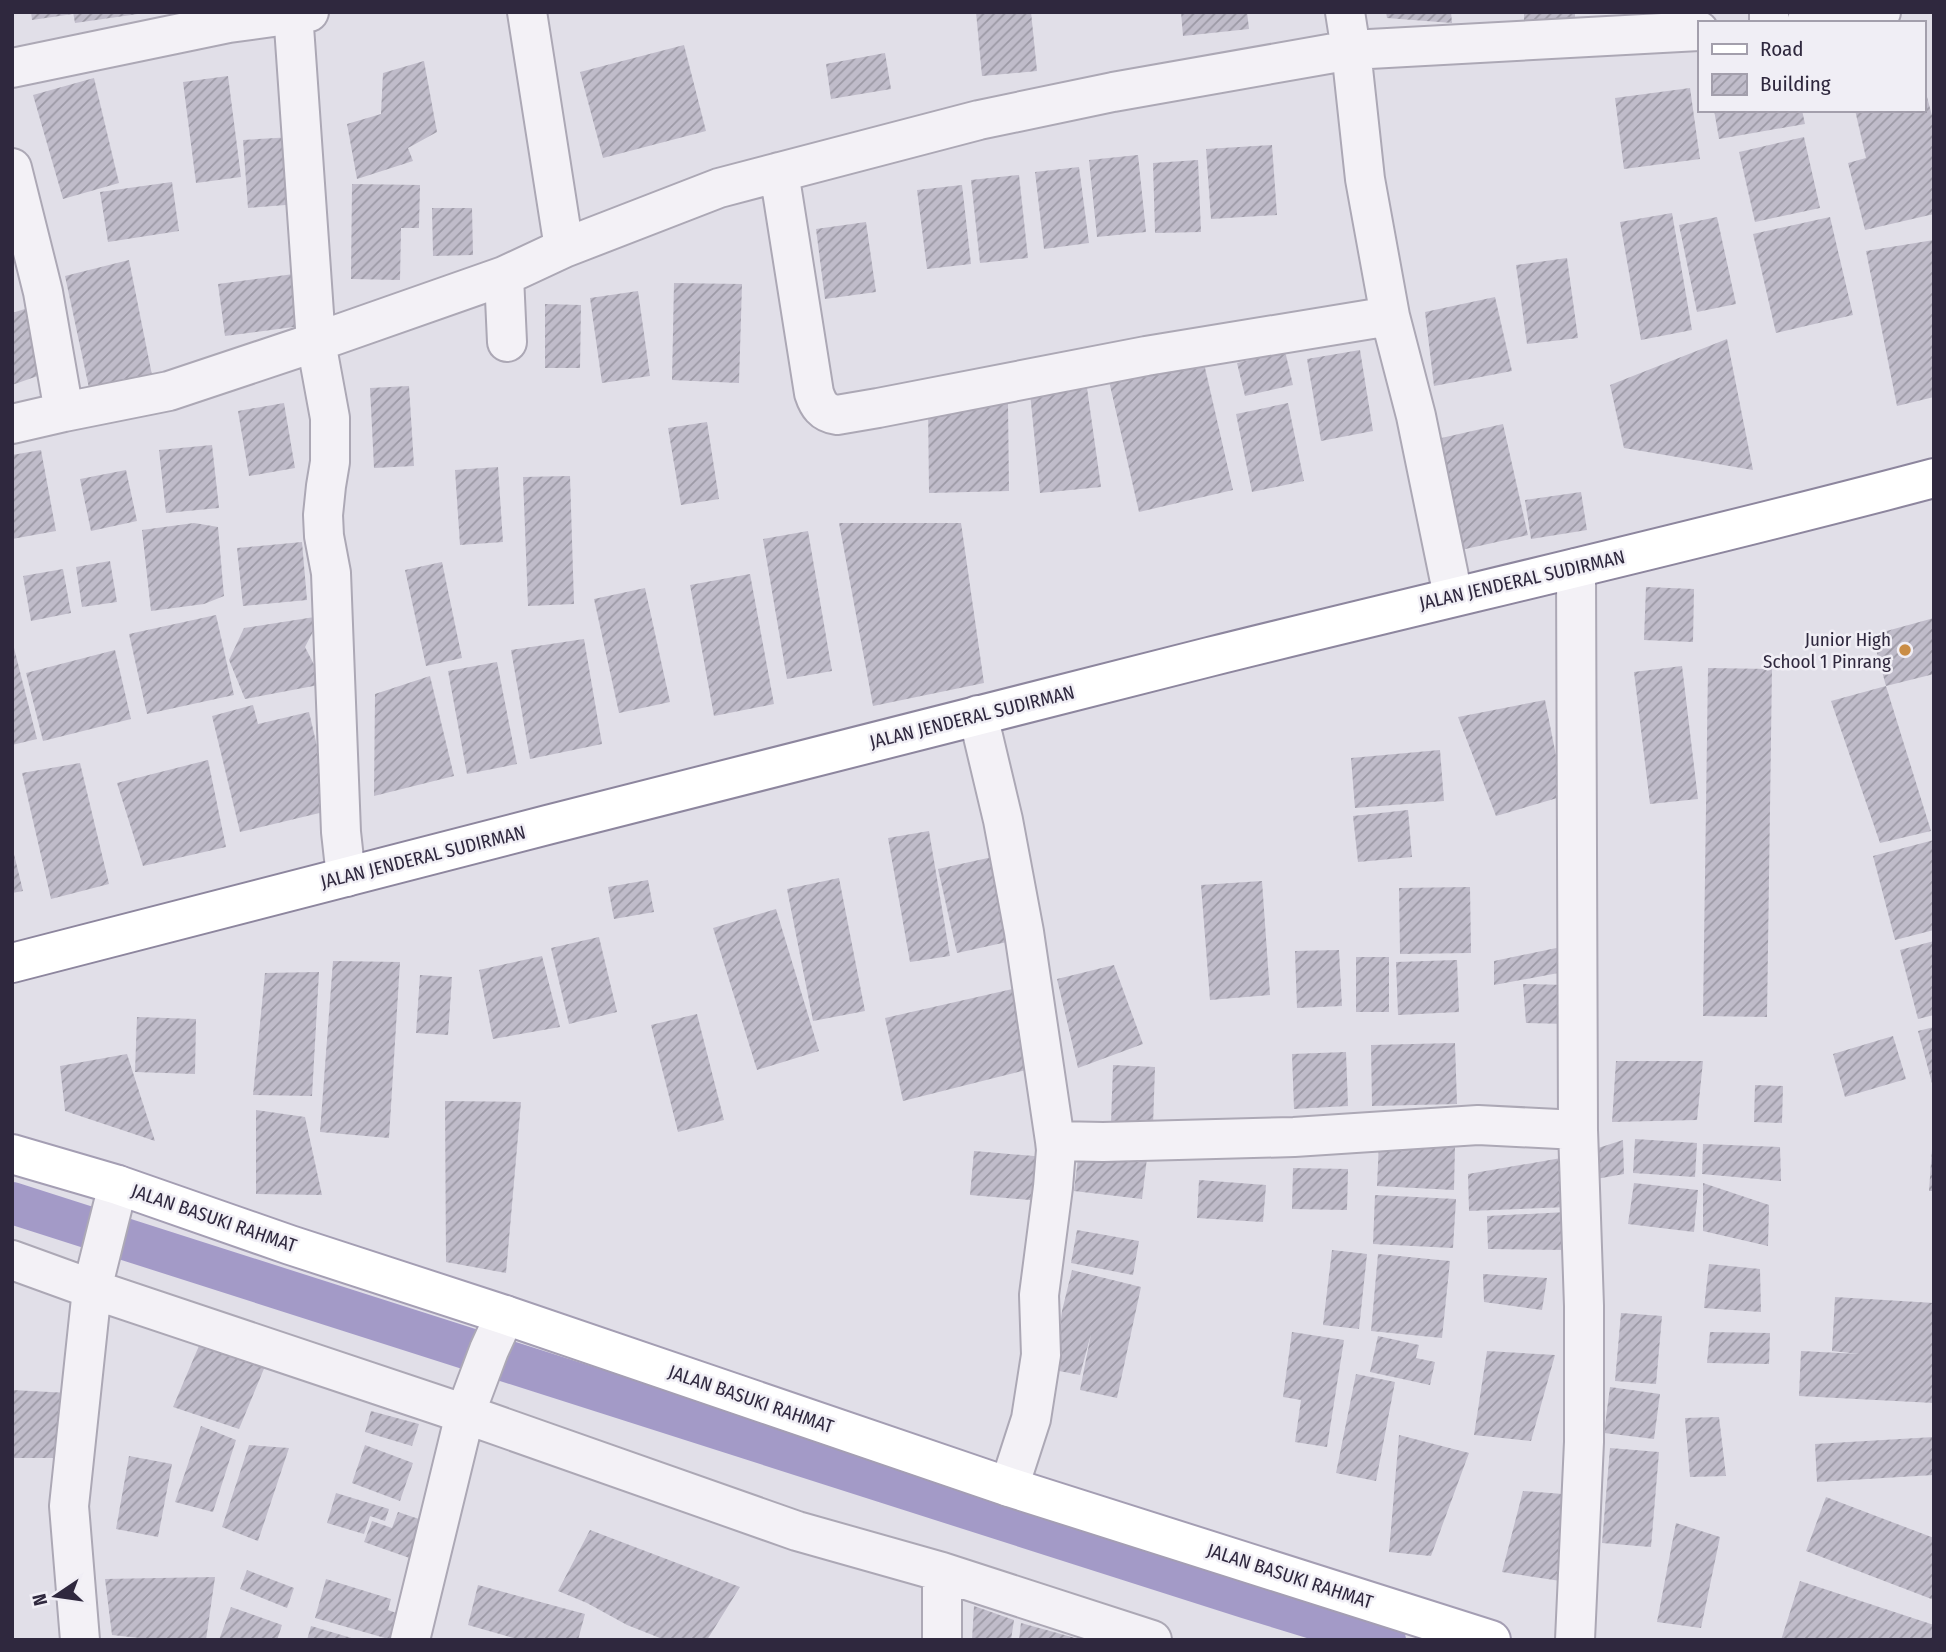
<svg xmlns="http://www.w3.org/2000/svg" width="1946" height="1652" font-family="'Fira Sans Condensed',sans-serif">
	<defs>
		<pattern id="building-hatch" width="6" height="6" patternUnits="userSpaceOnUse" patternTransform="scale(1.75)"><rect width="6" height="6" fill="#c0bcca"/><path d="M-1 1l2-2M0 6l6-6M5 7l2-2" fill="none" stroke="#9c99a5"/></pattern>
	</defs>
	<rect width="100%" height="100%" fill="#e1dfe8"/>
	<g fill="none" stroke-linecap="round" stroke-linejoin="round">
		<path stroke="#a39ac7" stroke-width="42" d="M 12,1203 L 1248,1598 L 1385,1640"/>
	</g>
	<path fill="url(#building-hatch)" d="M 31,12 L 73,12 L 73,14 L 32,20 Z
		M 73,12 L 138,12 L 138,14 L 75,23 Z
		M 976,12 L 1031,12 L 1037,71 L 982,76 Z
		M 1181,12 L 1247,12 L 1249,29 L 1183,36 Z
		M 1386,12 L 1451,12 L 1452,23 L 1387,18 Z
		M 1524,12 L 1575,12 L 1575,18 L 1524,20 Z
		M 684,45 L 706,131 L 603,158 L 580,72 Z
		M 885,53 L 891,89 L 831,99 L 826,64 Z
		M 424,61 L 437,132 L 408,148 L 413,161 L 357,179 L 347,124 L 381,114 L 383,73 Z
		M 228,76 L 241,177 L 196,183 L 183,82 Z
		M 94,78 L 119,183 L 63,199 L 33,95 Z
		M 1923,82 L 1934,123 L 1934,214 L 1865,230 L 1848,163 L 1866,158 L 1855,110 L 1923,110 Z
		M 1690,88 L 1700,159 L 1624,169 L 1615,98 Z
		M 1714,110 L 1802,110 L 1805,124 L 1719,139 Z
		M 293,137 L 298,204 L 248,208 L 243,140 Z
		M 1804,137 L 1820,208 L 1755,222 L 1739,152 Z
		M 1272,145 L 1277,215 L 1211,219 L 1206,149 Z
		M 1138,155 L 1146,232 L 1097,237 L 1089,160 Z
		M 1198,160 L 1201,232 L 1155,233 L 1153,163 Z
		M 1079,167 L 1089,243 L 1044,249 L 1035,172 Z
		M 1019,175 L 1028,258 L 980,263 L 971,180 Z
		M 172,182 L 179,231 L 108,242 L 100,192 Z
		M 352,184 L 420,185 L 419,228 L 401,228 L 400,280 L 351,279 Z
		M 962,185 L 971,264 L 927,269 L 917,190 Z
		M 432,208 L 472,208 L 473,255 L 433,256 Z
		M 1672,213 L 1692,330 L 1641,340 L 1620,222 Z
		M 1717,217 L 1736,304 L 1697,312 L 1679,225 Z
		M 1830,217 L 1853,315 L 1776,333 L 1753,234 Z
		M 866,222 L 876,292 L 825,299 L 816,229 Z
		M 1934,240 L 1934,397 L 1897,406 L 1866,251 Z
		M 1567,258 L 1578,338 L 1527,344 L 1516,265 Z
		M 129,260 L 152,375 L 89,388 L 65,276 Z
		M 294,274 L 301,326 L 225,336 L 218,284 Z
		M 674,283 L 742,284 L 739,383 L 672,380 Z
		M 638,291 L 650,376 L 602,383 L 590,298 Z
		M 1495,297 L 1512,371 L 1434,386 L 1425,312 Z
		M 545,304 L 581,305 L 580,368 L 545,368 Z
		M 28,308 L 49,372 L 12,385 L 12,313 Z
		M 1727,339 L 1753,470 L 1624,448 L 1610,385 Z
		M 1360,350 L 1373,431 L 1321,441 L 1307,359 Z
		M 1285,351 L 1293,385 L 1245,396 L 1237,363 Z
		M 1203,359 L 1233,490 L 1139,512 L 1109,381 Z
		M 409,386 L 414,466 L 374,468 L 370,388 Z
		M 1087,388 L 1101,487 L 1040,493 L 1030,393 Z
		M 284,403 L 295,468 L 249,476 L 238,411 Z
		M 1288,403 L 1304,481 L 1252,492 L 1236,414 Z
		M 1008,404 L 1009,491 L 929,493 L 928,405 Z
		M 707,422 L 719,499 L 681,505 L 668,428 Z
		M 1503,424 L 1528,535 L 1461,550 L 1437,439 Z
		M 212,445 L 219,508 L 166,513 L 159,450 Z
		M 41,450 L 56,531 L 12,539 L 12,455 Z
		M 498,467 L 503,542 L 460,545 L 455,470 Z
		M 126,470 L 137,521 L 91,531 L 80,479 Z
		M 570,476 L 574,604 L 528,606 L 523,477 Z
		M 1581,492 L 1587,530 L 1531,539 L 1525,500 Z
		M 194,523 L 218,527 L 224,596 L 204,604 L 151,611 L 142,530 Z
		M 839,523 L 961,523 L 984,683 L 873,706 Z
		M 808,531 L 832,671 L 787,679 L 763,539 Z
		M 302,542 L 307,600 L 243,606 L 237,548 Z
		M 110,561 L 117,602 L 82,607 L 76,567 Z
		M 442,562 L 462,658 L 426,666 L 405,570 Z
		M 63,569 L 71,613 L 31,621 L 23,576 Z
		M 750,574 L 774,704 L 714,716 L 690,585 Z
		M 1646,587 L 1694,589 L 1693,642 L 1644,640 Z
		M 645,588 L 670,702 L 619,713 L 594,599 Z
		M 216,615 L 234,695 L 147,714 L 129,634 Z
		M 321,616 L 305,647 L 324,684 L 245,699 L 229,660 L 244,628 Z
		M 1934,618 L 1934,674 L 1886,686 L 1872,635 Z
		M 584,639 L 602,744 L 530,759 L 511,650 Z
		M 12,640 L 37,739 L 12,745 Z
		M 115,650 L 131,719 L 43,741 L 26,673 Z
		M 497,662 L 517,764 L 467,774 L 448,671 Z
		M 1682,666 L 1698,799 L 1650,804 L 1634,672 Z
		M 1708,668 L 1772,669 L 1767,1017 L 1703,1016 Z
		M 430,676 L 454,776 L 374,796 L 375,694 Z
		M 1886,686 L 1931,831 L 1880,843 L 1831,701 Z
		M 1545,700 L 1564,796 L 1496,816 L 1458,717 Z
		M 253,705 L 258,724 L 309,712 L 332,810 L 240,832 L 212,716 Z
		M 1440,750 L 1444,801 L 1355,808 L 1351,758 Z
		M 208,760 L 226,847 L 143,866 L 117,783 Z
		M 80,763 L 109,884 L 51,899 L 22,773 Z
		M 1408,810 L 1412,857 L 1358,862 L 1353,816 Z
		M 929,831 L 950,956 L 910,962 L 888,838 Z
		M 1934,840 L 1934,930 L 1895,940 L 1873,856 Z
		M 12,846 L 23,891 L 12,893 Z
		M 997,856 L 1016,940 L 957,953 L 938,869 Z
		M 839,878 L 865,1011 L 813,1021 L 787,889 Z
		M 648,880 L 654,912 L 614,919 L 608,887 Z
		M 1262,881 L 1270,995 L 1210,1000 L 1201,885 Z
		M 1470,887 L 1471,953 L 1400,954 L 1399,888 Z
		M 776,909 L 819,1051 L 757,1070 L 713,928 Z
		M 599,937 L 617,1012 L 569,1024 L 551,948 Z
		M 1934,941 L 1934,1015 L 1918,1019 L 1900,950 Z
		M 1566,946 L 1569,971 L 1494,985 L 1494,961 Z
		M 1339,950 L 1342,1006 L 1297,1008 L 1295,951 Z
		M 542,956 L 560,1027 L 493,1039 L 479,970 Z
		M 1356,957 L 1389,957 L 1389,1012 L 1356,1012 Z
		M 1457,960 L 1459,1012 L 1398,1015 L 1396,962 Z
		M 333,961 L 400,962 L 389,1138 L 320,1132 Z
		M 1114,965 L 1143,1044 L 1078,1068 L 1057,979 Z
		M 319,972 L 312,1096 L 253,1095 L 265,973 Z
		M 420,975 L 452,977 L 448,1035 L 416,1033 Z
		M 1523,984 L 1569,985 L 1567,1024 L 1526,1023 Z
		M 1021,987 L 1038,1067 L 903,1101 L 885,1018 Z
		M 697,1014 L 724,1120 L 678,1132 L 651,1025 Z
		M 137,1017 L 196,1019 L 195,1074 L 135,1072 Z
		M 1934,1027 L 1934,1087 L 1933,1087 L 1918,1031 Z
		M 1893,1036 L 1906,1079 L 1845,1097 L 1833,1054 Z
		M 1455,1043 L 1457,1104 L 1372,1106 L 1371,1045 Z
		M 1346,1052 L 1348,1106 L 1294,1109 L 1292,1054 Z
		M 127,1054 L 155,1141 L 65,1111 L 60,1066 Z
		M 1616,1061 L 1703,1061 L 1697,1120 L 1612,1122 Z
		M 1113,1065 L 1155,1067 L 1153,1126 L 1111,1124 Z
		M 1755,1085 L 1783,1086 L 1782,1123 L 1754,1122 Z
		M 445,1101 L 521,1102 L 506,1273 L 446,1262 Z
		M 256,1110 L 305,1117 L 322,1195 L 256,1194 Z
		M 1635,1139 L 1697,1143 L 1695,1177 L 1633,1173 Z
		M 1623,1140 L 1624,1174 L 1596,1179 L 1592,1150 Z
		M 1379,1141 L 1455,1145 L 1454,1190 L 1377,1186 Z
		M 1703,1144 L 1780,1147 L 1781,1181 L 1702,1174 Z
		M 1932,1149 L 1934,1149 L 1934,1191 L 1929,1191 Z
		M 1079,1150 L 1147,1158 L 1142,1199 L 1074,1191 Z
		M 974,1151 L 1046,1157 L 1042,1201 L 970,1195 Z
		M 1567,1157 L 1569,1207 L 1469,1211 L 1468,1174 Z
		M 1293,1168 L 1348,1169 L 1347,1210 L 1292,1209 Z
		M 1199,1180 L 1266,1185 L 1263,1222 L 1197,1218 Z
		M 1634,1183 L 1698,1190 L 1694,1232 L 1628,1224 Z
		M 1703,1183 L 1769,1205 L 1768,1246 L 1703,1231 Z
		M 1375,1195 L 1456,1199 L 1453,1248 L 1373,1244 Z
		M 1567,1212 L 1567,1250 L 1488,1249 L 1487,1216 Z
		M 1077,1230 L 1139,1241 L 1133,1275 L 1071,1263 Z
		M 1332,1250 L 1367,1254 L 1359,1329 L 1323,1325 Z
		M 1378,1254 L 1450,1261 L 1442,1338 L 1371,1331 Z
		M 1709,1264 L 1760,1269 L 1761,1312 L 1704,1308 Z
		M 1072,1270 L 1141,1287 L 1117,1398 L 1080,1390 L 1091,1334 L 1080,1375 L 1054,1370 L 1062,1311 Z
		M 1483,1274 L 1547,1278 L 1542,1310 L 1484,1302 Z
		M 1835,1297 L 1934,1303 L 1934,1403 L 1799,1396 L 1801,1351 L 1860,1354 L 1832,1351 Z
		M 1621,1313 L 1662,1316 L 1656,1384 L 1615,1381 Z
		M 1292,1332 L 1344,1340 L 1327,1447 L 1295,1442 L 1301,1400 L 1283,1397 Z
		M 1710,1332 L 1770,1333 L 1769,1364 L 1707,1363 Z
		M 204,1334 L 268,1359 L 239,1429 L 173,1407 Z
		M 1378,1336 L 1419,1345 L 1416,1358 L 1435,1362 L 1430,1385 L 1370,1372 Z
		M 1487,1351 L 1555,1355 L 1531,1441 L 1474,1435 Z
		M 1356,1374 L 1395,1382 L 1376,1481 L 1336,1473 Z
		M 1610,1387 L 1660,1394 L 1654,1439 L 1604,1433 Z
		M 12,1390 L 69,1393 L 63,1458 L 12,1458 Z
		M 371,1411 L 419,1424 L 412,1446 L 365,1432 Z
		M 1719,1417 L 1726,1476 L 1690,1477 L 1685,1418 Z
		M 201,1426 L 236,1440 L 213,1512 L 175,1502 Z
		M 1399,1435 L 1469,1453 L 1431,1556 L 1389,1552 Z
		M 1934,1437 L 1934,1475 L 1817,1482 L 1815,1444 Z
		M 249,1445 L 289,1448 L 258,1541 L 222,1527 Z
		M 365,1445 L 413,1463 L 400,1501 L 352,1483 Z
		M 1610,1448 L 1659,1452 L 1651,1547 L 1602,1543 Z
		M 129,1456 L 172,1464 L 158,1537 L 116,1529 Z
		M 1523,1491 L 1576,1495 L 1567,1582 L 1502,1572 Z
		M 336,1493 L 389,1509 L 385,1521 L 370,1516 L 364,1534 L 327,1523 Z
		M 1826,1497 L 1934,1538 L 1934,1600 L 1806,1551 Z
		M 398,1512 L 431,1523 L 418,1561 L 364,1542 L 372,1521 L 392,1528 Z
		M 1676,1523 L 1720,1537 L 1701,1628 L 1657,1622 Z
		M 590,1530 L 740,1587 L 707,1640 L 665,1640 L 627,1625 L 587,1603 L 558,1591 Z
		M 247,1570 L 294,1588 L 287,1608 L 240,1589 Z
		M 215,1577 L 206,1640 L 158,1640 L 112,1635 L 105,1579 Z
		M 326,1579 L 391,1599 L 388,1610 L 399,1614 L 392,1640 L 315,1618 Z
		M 1800,1581 L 1934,1625 L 1934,1640 L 1781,1640 Z
		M 478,1585 L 585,1614 L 578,1640 L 520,1640 L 468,1625 Z
		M 974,1606 L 1014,1620 L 1011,1640 L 972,1640 Z
		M 231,1607 L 282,1625 L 277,1640 L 219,1640 Z
		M 1021,1623 L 1079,1639 L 1079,1640 L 1019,1640 Z
		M 311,1626 L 355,1639 L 355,1640 L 307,1640 Z"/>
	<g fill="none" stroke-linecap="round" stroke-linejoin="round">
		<defs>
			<path id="minor" d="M 527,12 L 564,248
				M 1345,12 L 1351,50 L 1365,179 L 1390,316 L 1416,416 L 1453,596
				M 1769,12 L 1769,23
				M 1806,23 L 1881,12
				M 12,68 L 229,23 L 309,12
				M 12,168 L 43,292 L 64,412
				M 779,172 L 814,393 C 818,405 823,413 837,415 L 878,408 L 1146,356 L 1390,316
				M 504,276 L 507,342
				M 12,424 L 64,412 L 169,391 L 316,342 L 293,12
				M 978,715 L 1003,820 L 1024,932 L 1055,1141
				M 346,877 L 341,832 L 331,573 L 324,536 L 323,515 L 326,486 L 330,462 L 330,418 L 316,342 L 504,276 L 564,248 L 719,188 L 979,120 L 1113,92 L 1351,50 L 1699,31
				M 12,1260 L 92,1289 L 465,1414 L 797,1531 L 942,1572 L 1152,1640
				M 1009,1487 L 1031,1419 L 1041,1355 L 1039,1295 L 1053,1187 L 1056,1150 L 1055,1141 L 1103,1142 L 1294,1137 L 1478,1125 L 1578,1130
				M 80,1640 L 69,1506 L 92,1289 L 118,1185
				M 410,1640 L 465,1414 L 489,1350 L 505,1315
				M 942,1640 L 942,1572
				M 1575,1640 L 1584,1442 L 1584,1306 L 1578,1130 L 1576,568"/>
			<path id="major" d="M 12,1154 L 118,1185 L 290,1245 L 505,1315 L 1009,1487 L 1491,1640"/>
			<path id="highway" d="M 12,963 C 411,860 809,757 1209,657 C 1450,597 1693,542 1934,478"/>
		</defs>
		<use href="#minor" stroke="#aca8b5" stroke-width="42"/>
		<use href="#major" stroke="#a49eb3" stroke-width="42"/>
		<use href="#highway" stroke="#8d869e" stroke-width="42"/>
		<use href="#minor" stroke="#f3f1f6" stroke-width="38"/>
		<use href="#major" stroke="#fff" stroke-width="38"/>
		<use href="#highway" stroke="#fff" stroke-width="38"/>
	</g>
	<circle fill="#ca8d46" stroke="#f0eef5" stroke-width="2.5" cx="1905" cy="650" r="7"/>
	<g text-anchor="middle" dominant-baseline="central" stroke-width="5" stroke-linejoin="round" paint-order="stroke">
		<g font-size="19" fill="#2f283e" stroke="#f0eef5">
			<text transform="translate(1522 580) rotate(-13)">JALAN JENDERAL SUDIRMAN</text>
			<text transform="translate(972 717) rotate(-14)">JALAN JENDERAL SUDIRMAN</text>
			<text transform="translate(423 857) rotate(-14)">JALAN JENDERAL SUDIRMAN</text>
			<text transform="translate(214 1218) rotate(19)">JALAN BASUKI RAHMAT</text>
			<text transform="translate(751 1399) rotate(19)">JALAN BASUKI RAHMAT</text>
			<text transform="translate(1290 1576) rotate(18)">JALAN BASUKI RAHMAT</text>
		</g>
		<g font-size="19" fill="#2f283e" stroke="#f0eef5" text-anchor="end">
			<text x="1891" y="639">Junior High<tspan x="1891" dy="22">School 1 Pinrang</tspan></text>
		</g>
	</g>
	<rect width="1946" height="1652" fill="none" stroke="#2f283e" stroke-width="28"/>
	<rect x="1698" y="21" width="228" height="91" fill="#f0eef5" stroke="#a39fac" stroke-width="2"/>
	<rect x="1712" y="44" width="35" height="10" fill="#ffffff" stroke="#a39fac" stroke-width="2"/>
	<text x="1760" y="56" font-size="21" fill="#2f283e">Road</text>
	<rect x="1712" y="74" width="35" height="21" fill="url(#building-hatch)" stroke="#a39fac" stroke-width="2"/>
	<text x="1760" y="91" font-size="21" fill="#2f283e">Building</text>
	<g transform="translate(56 1596) rotate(257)" stroke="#f0eef5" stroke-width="5" paint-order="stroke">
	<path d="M0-5L12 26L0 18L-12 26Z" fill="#2f283e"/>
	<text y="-10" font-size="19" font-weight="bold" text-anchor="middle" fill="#2f283e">N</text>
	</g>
</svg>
